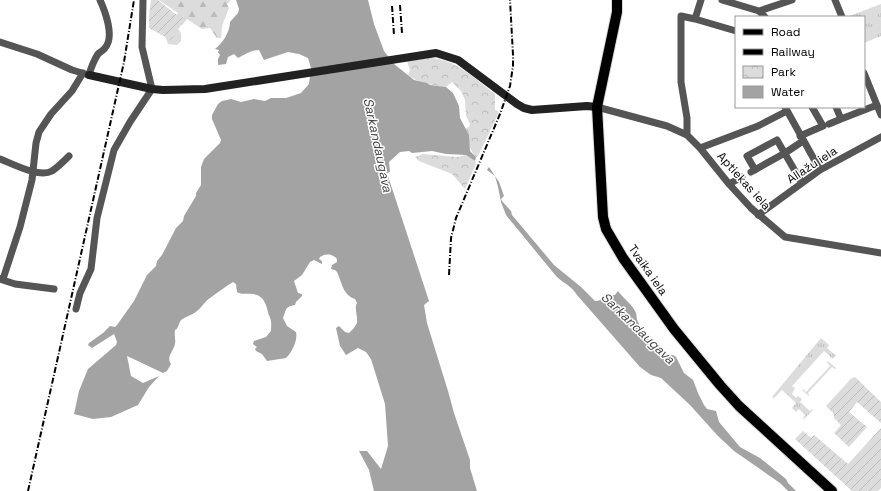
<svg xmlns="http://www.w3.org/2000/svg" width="881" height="491" font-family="'Space Grotesk',sans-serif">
	<defs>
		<pattern id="grass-tufts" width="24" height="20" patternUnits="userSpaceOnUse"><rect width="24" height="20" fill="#dcdcdc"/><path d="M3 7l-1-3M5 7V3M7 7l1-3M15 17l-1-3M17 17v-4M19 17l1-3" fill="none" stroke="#bbb"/></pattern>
		<pattern id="forest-firs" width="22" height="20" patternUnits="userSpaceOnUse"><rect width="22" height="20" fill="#dcdcdc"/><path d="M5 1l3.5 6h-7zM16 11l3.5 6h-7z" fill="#bbb"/></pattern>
		<pattern id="park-crowns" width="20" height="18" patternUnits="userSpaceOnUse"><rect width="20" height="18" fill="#dcdcdc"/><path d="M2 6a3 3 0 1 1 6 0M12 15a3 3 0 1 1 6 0" fill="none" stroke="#bbb"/></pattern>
		<pattern id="garden-furrows" width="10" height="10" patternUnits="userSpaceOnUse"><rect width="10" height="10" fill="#dcdcdc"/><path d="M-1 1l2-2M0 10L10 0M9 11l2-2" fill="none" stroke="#bbb"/></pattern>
	</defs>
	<rect width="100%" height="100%" fill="#fff"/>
	<path fill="url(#grass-tufts)" d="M 881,4 L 881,36 L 864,43 L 864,17 L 847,17 Z
		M 821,338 L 829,345 L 827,348 L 834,354 L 836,355 L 833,359 L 824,351 L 792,386 L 795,388 L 792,394 L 796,398 L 798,396 L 802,399 L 800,402 L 810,411 L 812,409 L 813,410 L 804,419 L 803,418 L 805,415 L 799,409 L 796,412 L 792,408 L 796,403 L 782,390 L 774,398 L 772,397 Z
		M 828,361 L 836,368 L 835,369 L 832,367 L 808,393 L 809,396 L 802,390 L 803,389 L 806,392 L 830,366 L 827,362 Z"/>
	<path fill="url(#forest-firs)" d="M 159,0 L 231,0 L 227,4 L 229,8 L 222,26 L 221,38 L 217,38 L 210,28 L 202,29 L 187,19 L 183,24 L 176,27 C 181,32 182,34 181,41 L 177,45 L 168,44 L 164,33 L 175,19 L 178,13 Z"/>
	<path fill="url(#park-crowns)" d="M 430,58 C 456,59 475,79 495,94 L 495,110 L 499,112 L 478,156 L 476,157 C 467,147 470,140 466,128 L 469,127 L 470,124 L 466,116 L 465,100 L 461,91 L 452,82 L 446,87 C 433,85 418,83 408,75 L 410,70 L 407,61 Z
		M 423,154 L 457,157 L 466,155 L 475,161 L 476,164 L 465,189 L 452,174 L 419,161 L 415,157 Z"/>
	<path fill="url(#garden-furrows)" d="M 151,0 L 158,0 L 174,13 L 185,19 L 171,40 L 149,28 L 149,16 Z
		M 855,377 L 881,402 L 881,423 L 857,402 L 849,412 L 867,427 L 849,447 L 834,433 L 841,425 L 834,418 L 834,414 L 826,406 L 851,379 Z
		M 881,428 L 881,488 L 878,491 L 852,491 L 795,439 L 803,431 L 811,438 L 814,435 L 848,464 Z"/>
	<path fill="#a3a3a3" d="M 236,0 L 368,0 L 374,24 L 384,51 L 394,64 L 414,80 L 427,83 L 430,85 L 446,87 L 453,93 L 459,106 L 460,118 L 469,135 L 470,151 L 476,157 L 475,161 L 466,155 L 446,154 L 432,151 L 412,153 L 409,151 L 400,152 L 389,162 L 390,172 L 387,173 L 429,301 L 424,305 L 427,323 L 448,391 L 454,413 L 470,460 L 470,468 L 477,491 L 374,491 L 369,470 L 359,451 L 367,451 L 381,469 L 388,446 L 385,404 L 371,359 L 366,352 L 358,348 L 346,355 L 340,346 L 336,328 L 339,326 L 345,332 L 349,333 C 352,330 355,327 357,323 C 358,316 354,309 357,303 L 355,299 C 343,295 342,283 337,272 L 335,270 L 331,269 L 332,265 L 337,262 L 337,259 C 333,254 326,253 320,257 L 319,259 L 322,261 L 322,264 L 314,260 L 310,262 L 302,275 L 294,281 L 298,293 L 302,294 L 302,296 L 296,302 L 295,305 C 285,307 287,308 283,318 L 287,326 L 296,332 C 298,340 292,352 286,358 L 267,361 L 262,354 L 256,351 L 255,349 L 257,347 L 253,344 L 254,341 L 266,337 L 271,331 C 271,327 272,322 270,318 C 269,314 269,317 268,312 C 266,303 263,295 253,294 C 247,293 242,295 237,292 L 236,284 L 233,282 C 225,287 218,292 210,298 C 205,301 202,307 197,311 C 193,315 186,316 181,320 C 178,324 179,328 175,330 C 174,335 176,340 175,344 C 173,352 166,357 171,364 L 167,371 L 163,373 L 127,356 L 131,376 L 143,383 L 159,376 L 149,387 L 138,405 L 111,417 L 93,419 L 74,414 L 79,391 L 88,369 L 116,345 L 117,342 L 114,334 L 92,348 L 88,345 L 89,343 L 103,333 L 110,326 L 115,327 L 117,325 L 134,301 L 147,275 L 156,266 L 157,261 L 162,255 L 176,228 L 183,221 L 184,216 L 196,196 L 196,193 L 201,185 L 201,167 L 204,159 L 220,143 L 221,140 L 212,119 L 212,115 L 218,104 L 222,101 L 231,99 L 241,102 L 254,99 L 265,101 L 271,98 L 286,98 L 301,93 L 309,84 L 311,68 L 308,58 L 299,54 L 288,52 L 264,60 L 259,50 C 251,50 244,55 238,58 L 234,54 L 228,57 L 226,64 L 218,65 L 218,59 L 220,55 L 218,52 L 219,50 L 215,49 C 222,44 230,32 230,22 L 238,13 L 239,9 Z
		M 489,167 L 499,182 L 504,196 L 501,199 L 502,201 L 511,211 L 512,215 L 554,265 L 581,287 L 595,301 C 603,301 608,295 615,295 L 618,291 C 623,298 633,305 636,313 C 637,316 636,319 638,322 C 640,327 645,330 647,335 C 652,348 656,359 673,355 L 676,357 L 684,373 L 693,380 L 698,393 L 704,405 L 707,409 L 716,411 L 719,422 L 740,447 L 760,458 L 786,479 L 788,483 L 796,491 L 788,491 L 780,483 L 734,451 L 718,436 L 690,405 L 661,378 L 651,375 L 640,367 L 577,295 C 572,286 563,283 556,276 L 506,215 L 501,202 L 498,187 L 495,176 L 487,170 Z"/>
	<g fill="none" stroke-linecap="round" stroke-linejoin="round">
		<defs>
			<path id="primary" d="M 617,0 L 617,12 L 597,107 L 603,217 L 606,229 L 623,258 L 674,329 L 720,385 L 739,406 L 832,491"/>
		</defs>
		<use href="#primary" stroke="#dbdbdb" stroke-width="12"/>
		<path stroke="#555" stroke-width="7" d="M 722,0 L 759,11 L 765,17
			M 835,0 L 842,17
			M 759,11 L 792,0
			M 695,19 L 701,0
			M 0,42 L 37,54 L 72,70 L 89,75 C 91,68 94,60 98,54 C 100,52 103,51 105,48 C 115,37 105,11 100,0
			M 864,73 L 881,115
			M 597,107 L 667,126 L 687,135 L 700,148 L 729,184 L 751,208 L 785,237 L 881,253
			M 785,107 L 820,170
			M 836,107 L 841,119 L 877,105
			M 829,124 L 841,119
			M 687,135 L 687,118 L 681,82 L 681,16 L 695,19 L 736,31
			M 800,136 L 823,126 L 812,107
			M 700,148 L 758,126 L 787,111
			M 0,159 C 13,164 39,178 52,171 C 58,167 64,161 69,156
			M 755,170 L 747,156 L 777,140 L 802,183
			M 751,172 L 785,153 L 803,141
			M 729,184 L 742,177
			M 758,215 L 820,170 L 881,137
			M 0,279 L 15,284 L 54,289
			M 1,279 L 4,276 L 20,227 L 32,180 L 36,143 L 39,132 L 51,114 L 72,91 L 83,73
			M 76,309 L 80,293 L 91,269 L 97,218 L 114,150 L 130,122 L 152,89 L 142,47 L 143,0"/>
		<path stroke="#222" stroke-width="8" d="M 89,75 L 152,89 L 163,90 L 205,89 L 436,53 L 458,60 L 517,104 L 524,108 L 532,110 L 587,106 L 597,107"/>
		<use href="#primary" stroke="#000" stroke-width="10"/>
		<path stroke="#000" stroke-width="2" stroke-dasharray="6 2 1 2" stroke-linecap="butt" d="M 400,5 L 402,33
			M 392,6 L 394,35
			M 449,275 L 451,238 L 456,218 L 500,114 L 510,86 L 513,66 L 513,55 L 510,0
			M 28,491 L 124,62 L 134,0"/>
	</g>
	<g text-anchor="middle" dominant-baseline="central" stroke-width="3" stroke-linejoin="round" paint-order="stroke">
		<g font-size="12" fill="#000" stroke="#fff">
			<text transform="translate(812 165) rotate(-33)">Allažu iela</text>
			<text transform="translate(744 181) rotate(48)">Aptiekas iela</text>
			<text transform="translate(648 270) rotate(55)">Tvaika iela</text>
		</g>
		<g font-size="13" font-style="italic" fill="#444" stroke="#fff">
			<text transform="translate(378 145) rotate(78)">Sarkandaugava</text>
			<text transform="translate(638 328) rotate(44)">Sarkandaugava</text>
		</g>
	</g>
	<rect x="735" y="16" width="130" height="92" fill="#ffffff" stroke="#999999"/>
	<rect x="743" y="29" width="20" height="6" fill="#000000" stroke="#999999"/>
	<text x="771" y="36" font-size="12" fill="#000000">Road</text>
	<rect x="743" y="49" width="20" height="6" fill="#000000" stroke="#999999"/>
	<text x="771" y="56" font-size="12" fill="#000000">Railway</text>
	<rect x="743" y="66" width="20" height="12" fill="url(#park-crowns)" stroke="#999999"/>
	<text x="771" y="76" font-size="12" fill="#000000">Park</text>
	<rect x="743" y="86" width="20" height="12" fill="#a3a3a3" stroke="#999999"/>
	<text x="771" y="96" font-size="12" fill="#000000">Water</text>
</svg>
